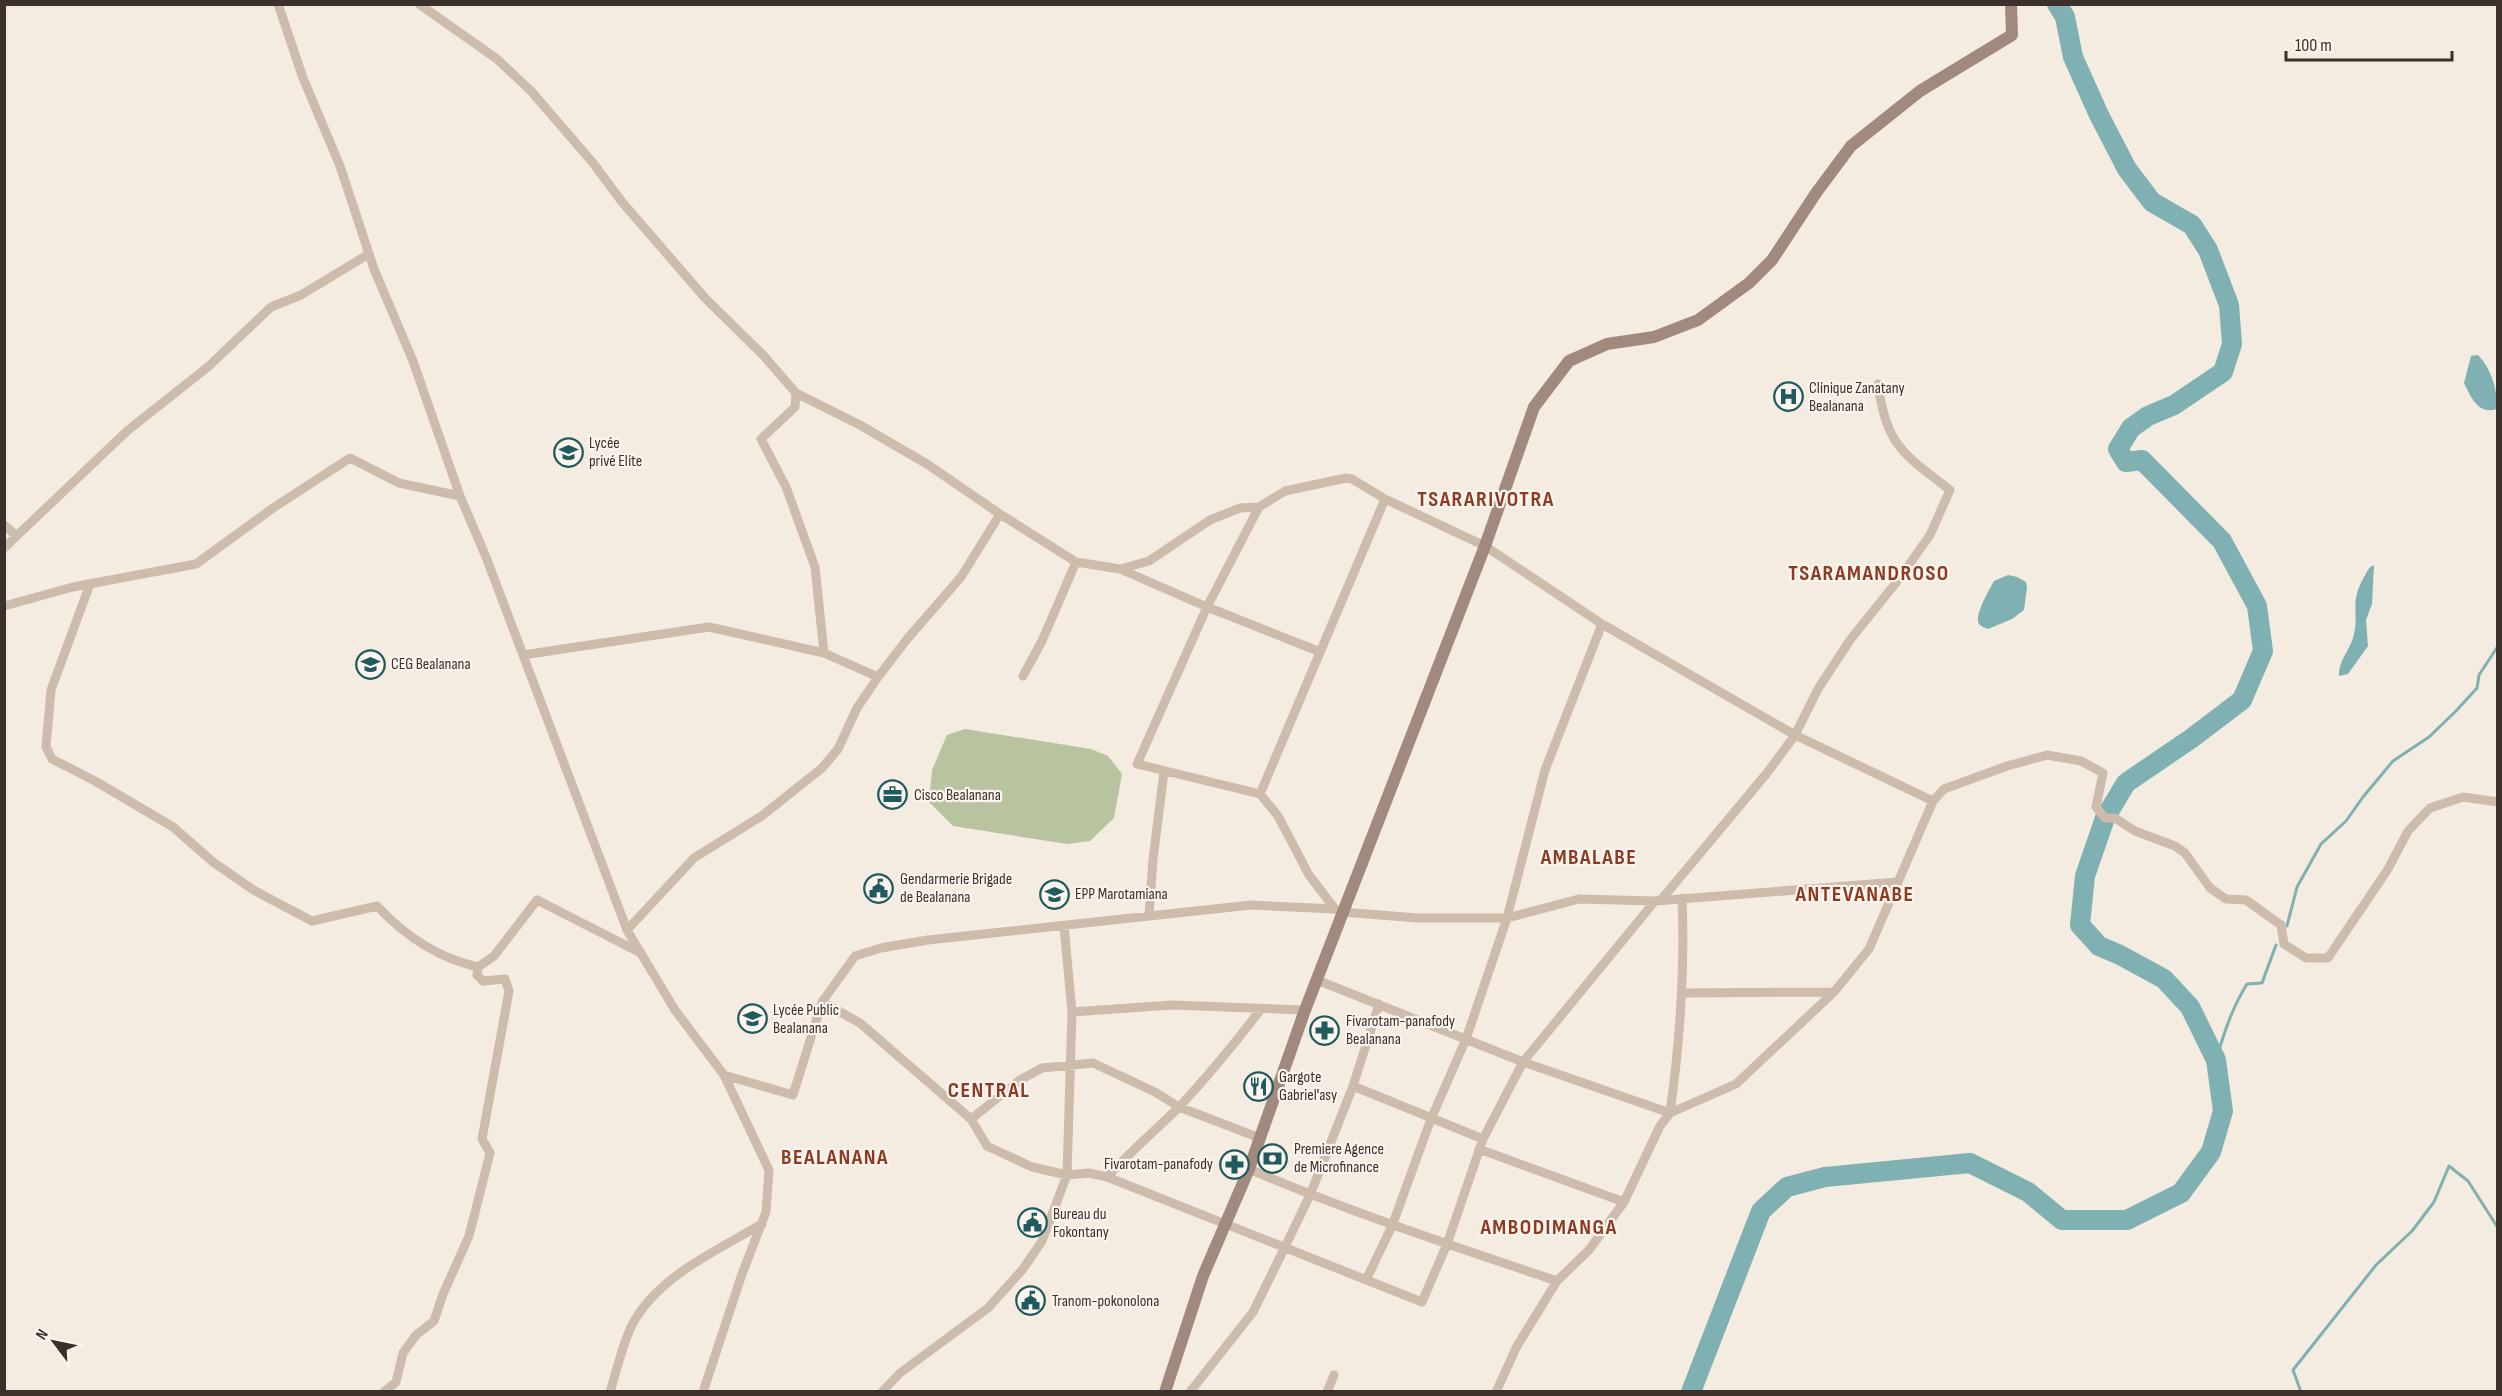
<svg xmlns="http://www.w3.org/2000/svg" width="2502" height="1396" font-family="'Sofia Sans Condensed',sans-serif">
	<rect width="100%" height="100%" fill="#f4ebe1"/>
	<path fill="#b8c4a0" d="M 965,729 L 1091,749 L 1108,756 L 1122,774 L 1114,818 L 1090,841 L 1067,844 L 953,826 L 929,802 L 932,770 L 947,735 Z"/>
	<path fill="#7fb0b2" d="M 2478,355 C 2491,368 2498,391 2497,409 C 2478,415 2471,397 2464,383 L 2471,356 Z
		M 2374,565 L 2372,604 L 2366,620 L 2368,646 L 2348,674 L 2339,676 C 2338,662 2349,651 2353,638 C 2360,614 2349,604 2363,579 C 2367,573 2367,568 2374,565 Z
		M 2008,575 L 2017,577 L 2026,582 L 2027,587 L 2024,610 L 2012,619 L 1988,629 C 1985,628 1982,627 1980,625 C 1972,618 1990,589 1994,581 Z"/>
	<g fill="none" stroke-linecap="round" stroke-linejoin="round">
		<path stroke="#7fb0b2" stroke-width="3" d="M 2287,926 L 2297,887 L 2321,844 L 2346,821 L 2363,797 L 2393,761 L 2429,737 L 2456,711 L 2477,688 L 2479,675 L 2498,646
			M 2216,1060 C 2224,1033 2232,1008 2247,984 L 2262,983 L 2276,945
			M 2301,1392 L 2293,1370 L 2376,1265 L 2412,1231 L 2434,1202 L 2449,1166 L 2468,1181 L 2498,1228"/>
		<path stroke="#7fb0b2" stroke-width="20" d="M 1691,1392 L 1761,1211 L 1787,1187 L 1825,1177 L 1970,1163 L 2028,1192 L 2062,1220 L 2127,1220 L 2181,1193 L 2211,1152 L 2223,1111 L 2216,1060 L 2190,1007 L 2164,979 L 2120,955 L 2099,946 L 2080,925 L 2085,876 L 2105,818 L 2126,783 L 2192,738 L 2242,700 L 2263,651 L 2257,606 L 2222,541 L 2142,460 L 2126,462 L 2118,449 L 2131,428 L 2148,416 L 2174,405 L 2223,372 L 2232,344 L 2229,305 L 2208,250 L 2192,225 L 2152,202 L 2127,169 L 2099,115 L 2073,57 L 2065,17 L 2057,4"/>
		<path stroke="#cdbbac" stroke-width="9" d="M 278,4 L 303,78 L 340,166 L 374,269 L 413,361 L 460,496 L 486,557 L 627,930 L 675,1010 L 724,1075 L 769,1170 L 766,1212 L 742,1274 L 703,1392
			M 419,4 L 497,59 L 531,91 L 593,163 L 622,202 L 705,298 L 763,355 L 796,393 L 860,425 L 927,464 L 1000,514 L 1076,562 L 1120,569 L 1149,561 L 1210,520 L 1240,508 L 1259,507
			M 796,393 L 795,407 L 761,439 L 786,487 L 815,567 L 824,653
			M 4,525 L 17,536
			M 4,548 L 127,431 L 209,366 L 271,307 L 301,295 L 369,254
			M 1120,569 L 1207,607 L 1318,651
			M 90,584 L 51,690 L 46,747 L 52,759 L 95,781 L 173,827 L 213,862 L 255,891 L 312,921 L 377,906 C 405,936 438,958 478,967 L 494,956 L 537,900 L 641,953
			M 4,606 L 73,587 L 196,564 L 273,508 L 350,458 L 399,483 L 460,496
			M 523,655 L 709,627 L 824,653 L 878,677
			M 1023,676 L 1042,641 L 1076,562
			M 1260,794 L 1385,499
			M 1661,900 L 1767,773 L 1795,735 L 1818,689 L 1850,640 L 1899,579 L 1930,535 L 1950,490 C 1904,454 1886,446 1878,384
			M 1335,909 L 1309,875 L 1278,816 L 1260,794 L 1137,764 L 1207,607 L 1259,507 L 1285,491 L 1346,478 L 1352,479 L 1385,499 L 1485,546 L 1602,624 L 1795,735 L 1933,801
			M 1149,915 L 1153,859 L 1164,772
			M 627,930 L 694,858 L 763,815 L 822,768 L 838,749 L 857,708 L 878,677 L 908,638 L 961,577 L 1000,514
			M 1317,980 L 1523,1062 L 1670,1113
			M 1683,993 L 1834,992
			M 822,1002 L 860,1023 L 971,1119 L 987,1146 L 1032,1167 L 1067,1175 L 1089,1173 L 1107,1177 L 1422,1302 L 1447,1244 L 1483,1139 L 1523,1062 L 1655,901
			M 1072,1012 L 1172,1005 L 1305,1010
			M 724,1075 L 793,1095 L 822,1002 L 855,956 L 881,948 L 928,940 L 1251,905 L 1335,909 L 1342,912 L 1418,918 L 1507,918 L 1579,899 L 1655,901 L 1898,882
			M 1353,1086 L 1483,1139
			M 1670,1113 C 1680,1041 1685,970 1682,898
			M 971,1119 L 1020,1080 L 1042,1068 L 1093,1063 L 1155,1092 L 1179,1107 L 1260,1138
			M 1479,1149 L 1624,1202
			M 1249,1169 C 1350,1212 1453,1246 1557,1281
			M 1107,1177 C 1130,1152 1156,1130 1180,1106 C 1209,1075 1235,1043 1261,1009
			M 1366,1280 L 1392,1226 L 1431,1119 L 1466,1039 L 1507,918 L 1545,770 L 1602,624
			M 384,1392 L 396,1382 L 403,1353 L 416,1335 L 434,1321 L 443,1294 L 469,1236 L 490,1153 L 482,1139 L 509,991 L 505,979 L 483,981 L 477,975 L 478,967
			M 610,1392 C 617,1370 622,1345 632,1325 C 658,1276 716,1251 762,1224
			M 882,1392 L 900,1373 L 988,1308 L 1023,1269 L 1042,1241 L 1067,1175 L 1072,1012 L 1064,926
			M 1190,1392 L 1253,1312 L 1284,1249 L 1310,1195 L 1353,1086 L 1379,1004
			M 1327,1392 L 1334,1375
			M 1496,1392 L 1517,1346 L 1557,1281 L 1589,1250 L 1624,1202 L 1660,1126 L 1670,1113 L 1736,1084 L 1834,992 L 1869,949 L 1933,801 L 1944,789 L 2007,766 L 2047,755 L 2081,761 L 2103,773 L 2096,807 L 2105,818 L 2115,818 L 2135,831 L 2175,846 L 2185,853 L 2210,888 L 2226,899 L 2246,900 L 2281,925 L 2284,944 L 2306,958 L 2328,958 L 2388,869 L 2408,831 L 2430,808 L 2463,797 L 2498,802"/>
		<path stroke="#a18a7d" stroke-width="12" d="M 1165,1392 L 1203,1276 L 1249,1169 L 1305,1010 L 1485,546 L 1534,407 L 1569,361 L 1607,344 L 1654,337 L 1698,320 L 1749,283 L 1772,260 L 1816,193 L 1851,146 L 1920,91 L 2012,35 L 2011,4"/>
	</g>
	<defs>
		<symbol id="hospital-ring" viewBox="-11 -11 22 22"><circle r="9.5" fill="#fbf5ee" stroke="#1f5a5e" stroke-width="1.5"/><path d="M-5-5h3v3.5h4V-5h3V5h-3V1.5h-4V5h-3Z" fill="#1f5a5e"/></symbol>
		<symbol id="school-ring" viewBox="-11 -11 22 22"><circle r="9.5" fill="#fbf5ee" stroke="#1f5a5e" stroke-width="1.5"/><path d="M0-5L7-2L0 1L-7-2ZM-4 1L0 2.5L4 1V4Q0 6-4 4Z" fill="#1f5a5e"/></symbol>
		<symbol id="office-ring" viewBox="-11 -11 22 22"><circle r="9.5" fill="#fbf5ee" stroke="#1f5a5e" stroke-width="1.5"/><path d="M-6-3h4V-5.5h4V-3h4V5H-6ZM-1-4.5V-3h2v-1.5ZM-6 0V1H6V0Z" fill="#1f5a5e"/></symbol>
		<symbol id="civic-ring" viewBox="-11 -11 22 22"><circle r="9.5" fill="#fbf5ee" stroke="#1f5a5e" stroke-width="1.5"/><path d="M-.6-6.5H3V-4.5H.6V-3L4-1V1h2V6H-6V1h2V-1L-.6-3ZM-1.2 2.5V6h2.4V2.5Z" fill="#1f5a5e"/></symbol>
		<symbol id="pharmacy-ring" viewBox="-11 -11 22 22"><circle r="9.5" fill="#fbf5ee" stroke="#1f5a5e" stroke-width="1.5"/><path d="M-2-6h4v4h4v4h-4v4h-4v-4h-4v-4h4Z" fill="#1f5a5e"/></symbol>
		<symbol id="restaurant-ring" viewBox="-11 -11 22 22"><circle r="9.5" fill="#fbf5ee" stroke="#1f5a5e" stroke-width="1.5"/><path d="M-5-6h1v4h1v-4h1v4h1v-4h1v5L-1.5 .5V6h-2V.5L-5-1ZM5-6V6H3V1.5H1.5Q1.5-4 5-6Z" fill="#1f5a5e"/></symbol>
		<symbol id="bank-ring" viewBox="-11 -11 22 22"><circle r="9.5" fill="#fbf5ee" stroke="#1f5a5e" stroke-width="1.5"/><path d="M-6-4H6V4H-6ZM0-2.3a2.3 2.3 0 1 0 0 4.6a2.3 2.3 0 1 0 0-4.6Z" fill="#1f5a5e"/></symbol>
	</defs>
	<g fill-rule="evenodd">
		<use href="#hospital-ring" x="1772" y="380" width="33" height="33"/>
		<use href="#school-ring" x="552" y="436" width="33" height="33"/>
		<use href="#school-ring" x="354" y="648" width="33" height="33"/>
		<use href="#office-ring" x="876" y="778" width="33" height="33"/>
		<use href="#civic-ring" x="862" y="872" width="33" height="33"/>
		<use href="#school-ring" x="1038" y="878" width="33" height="33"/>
		<use href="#school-ring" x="736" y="1002" width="33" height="33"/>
		<use href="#pharmacy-ring" x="1308" y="1014" width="33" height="33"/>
		<use href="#restaurant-ring" x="1242" y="1070" width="33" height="33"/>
		<use href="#bank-ring" x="1256" y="1142" width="33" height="33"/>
		<use href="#pharmacy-ring" x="1218" y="1148" width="33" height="33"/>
		<use href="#civic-ring" x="1016" y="1206" width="33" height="33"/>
		<use href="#civic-ring" x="1014" y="1284" width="33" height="33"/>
	</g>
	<g text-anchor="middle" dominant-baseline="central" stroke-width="4.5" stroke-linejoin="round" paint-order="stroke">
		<g font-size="16" fill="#3b302b" stroke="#fbf5ee" text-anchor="start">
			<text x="1809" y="388">Clinique Zanatany<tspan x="1809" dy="18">Bealanana</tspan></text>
			<text x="589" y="443">Lycée<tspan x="589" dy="18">privé Elite</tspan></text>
			<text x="391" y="664">CEG Bealanana</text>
			<text x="914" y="795">Cisco Bealanana</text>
			<text x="900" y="879">Gendarmerie Brigade<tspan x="900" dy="18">de Bealanana</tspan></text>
			<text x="1075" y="894">EPP Marotamiana</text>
			<text x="773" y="1010">Lycée Public<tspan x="773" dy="18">Bealanana</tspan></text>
			<text x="1346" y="1021">Fivarotam-panafody<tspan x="1346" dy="18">Bealanana</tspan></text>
			<text x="1279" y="1077">Gargote<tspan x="1279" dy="18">Gabriel'asy</tspan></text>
			<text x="1294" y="1149">Premiere Agence<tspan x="1294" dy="18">de Microfinance</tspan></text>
			<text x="1213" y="1164" text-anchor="end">Fivarotam-panafody</text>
			<text x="1053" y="1214">Bureau du<tspan x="1053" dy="18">Fokontany</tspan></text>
			<text x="1052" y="1301">Tranom-pokonolona</text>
		</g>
		<g font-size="22" font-weight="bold" letter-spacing="1.5" fill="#8c3b22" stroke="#fbf5ee">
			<text x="1486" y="499">TSARARIVOTRA</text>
			<text x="1869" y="573">TSARAMANDROSO</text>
			<text x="1589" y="857">AMBALABE</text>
			<text x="1855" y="894">ANTEVANABE</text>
			<text x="989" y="1090">CENTRAL</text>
			<text x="835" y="1157">BEALANANA</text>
			<text x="1549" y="1227">AMBODIMANGA</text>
		</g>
	</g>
	<rect width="2502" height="1396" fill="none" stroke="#3b302b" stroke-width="12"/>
	<g transform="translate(54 1342) rotate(302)" stroke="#fbf5ee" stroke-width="4.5" paint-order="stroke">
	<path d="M0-4.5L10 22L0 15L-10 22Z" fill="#3b302b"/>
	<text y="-9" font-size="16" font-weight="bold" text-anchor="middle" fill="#3b302b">N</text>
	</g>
	<path d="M2286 51v9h166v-9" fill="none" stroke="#3b302b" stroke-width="3"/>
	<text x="2295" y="51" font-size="18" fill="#3b302b" stroke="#fbf5ee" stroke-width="4.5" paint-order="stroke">100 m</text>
</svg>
